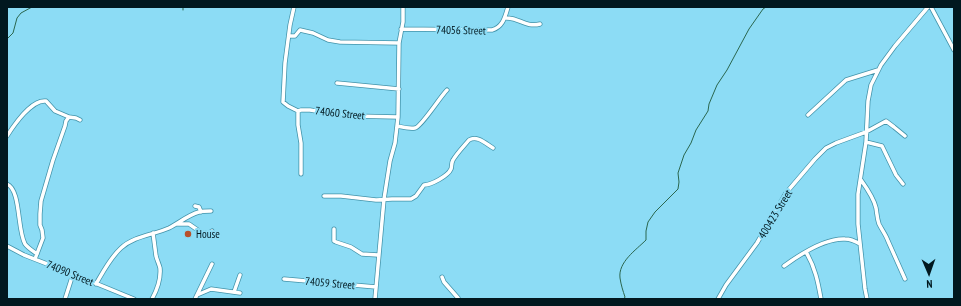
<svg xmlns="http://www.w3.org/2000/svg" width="961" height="306" font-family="'PT Sans Narrow',sans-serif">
	<rect width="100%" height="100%" fill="#8cdcf5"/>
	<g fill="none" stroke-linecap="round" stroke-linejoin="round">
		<path stroke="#2b674f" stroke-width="1" d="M 183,10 L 183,7
			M 7,39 L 13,33 L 17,18 L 21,13 L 32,7
			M 624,299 L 625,297 C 623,291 621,285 620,278 C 618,262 636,250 646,240 L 646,231 L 648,222 L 655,212 L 678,189 L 679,182 L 678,173 L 684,155 L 691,143 L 696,130 L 708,111 L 709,104 L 717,85 L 727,70 L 749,29 L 763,9 L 766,7"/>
		<defs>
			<path id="minor" d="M 294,7 L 290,25 L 285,63 L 283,102 L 288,106 L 298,111
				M 931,7 L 954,50
				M 505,18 C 518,17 526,28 540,24
				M 401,29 L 492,30 C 503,27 505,17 508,7
				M 290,36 L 295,36 L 300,30 L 313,33 L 328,40 L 340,42 L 399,43
				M 337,83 L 399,89
				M 298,111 L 301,110 L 310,110 L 333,114 L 353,116 L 398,117
				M 298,111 L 298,125 L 301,143 L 301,174
				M 808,115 L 846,80 L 878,70
				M 69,117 L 76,118 L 80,120
				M 397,126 C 402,127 409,129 415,128 C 421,127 440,97 447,90
				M 7,136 C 14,125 32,99 46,101 L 55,111 L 69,117 L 66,121 L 65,126 L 53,160 L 41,201 L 40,214 L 40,225 L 42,230 L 43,238 L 35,259
				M 866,142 L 882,146 L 896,175 L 903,184
				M 861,180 C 866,187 874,199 876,208 C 877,214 877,218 879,224 C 882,230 886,235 888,241 L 905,279
				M 7,184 C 21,190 17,230 25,244 C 28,248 33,251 37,254
				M 324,196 L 341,196 L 376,200 L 392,199 L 411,199 L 416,196 L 424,185 C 431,185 448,176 451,169 C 452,167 451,163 453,160 C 457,153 464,146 469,140 C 477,135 485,143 493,148
				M 195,206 L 199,207 L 201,212
				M 177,224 L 189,224 L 202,233 L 209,233 L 212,231
				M 334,229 L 334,241 L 336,242 L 351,247 L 362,254 L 378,255
				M 7,246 L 24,255 L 73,274 L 134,299
				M 806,252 C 815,267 818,282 821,299
				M 784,266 C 799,255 825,238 845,239 C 850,239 855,241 860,244
				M 442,277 L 444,282 L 458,298
				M 284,279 L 376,287
				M 96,284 C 103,272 110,258 121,248 C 134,236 153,235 169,228 C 179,223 188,215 199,212 C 203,211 207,211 211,211
				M 234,292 L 240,275
				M 197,295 L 211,289 L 240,293
				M 65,299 L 73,274
				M 152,299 C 157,290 161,279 160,268 C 159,264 157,260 156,256 C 155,248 154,241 153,233
				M 195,299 L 212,264
				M 375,299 L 384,199 L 390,161 L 395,143 L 398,117 L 399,43 L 403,22 L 403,7
				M 718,299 L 726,285 L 757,243 L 786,193 L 815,159 L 826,148 L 836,143 L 866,132 L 886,121 L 894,127 L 905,136
				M 867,299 L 865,289 L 858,224 L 858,194 L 866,142 L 868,101 L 871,85 L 881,65 L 895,46 L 928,7"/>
		</defs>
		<use href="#minor" stroke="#4293aa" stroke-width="5"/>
		<use href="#minor" stroke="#fff" stroke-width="3.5"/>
	</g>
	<circle fill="#b8502a" stroke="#8cdcf5" stroke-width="1.5" cx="188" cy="234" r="4"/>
	<g text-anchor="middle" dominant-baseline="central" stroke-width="4" stroke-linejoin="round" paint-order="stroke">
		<g font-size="11" fill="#01181f" stroke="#8cdcf5">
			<text transform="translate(461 30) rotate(1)">74056 Street</text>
			<text transform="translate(340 113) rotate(6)">74060 Street</text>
			<text transform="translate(775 214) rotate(-59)">400423 Street</text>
			<text transform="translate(70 273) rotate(22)">74090 Street</text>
			<text transform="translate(330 283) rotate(5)">74059 Street</text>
		</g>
		<g font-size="11" fill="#01181f" stroke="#8cdcf5" text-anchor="start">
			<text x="196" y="234">House</text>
		</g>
	</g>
	<rect width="961" height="306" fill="none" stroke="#01181f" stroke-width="16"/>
	<g transform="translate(929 274) rotate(178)" stroke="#8cdcf5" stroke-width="3" paint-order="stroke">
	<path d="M0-3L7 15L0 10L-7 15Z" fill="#01181f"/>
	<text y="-6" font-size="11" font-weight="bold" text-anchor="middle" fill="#01181f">N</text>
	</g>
</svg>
